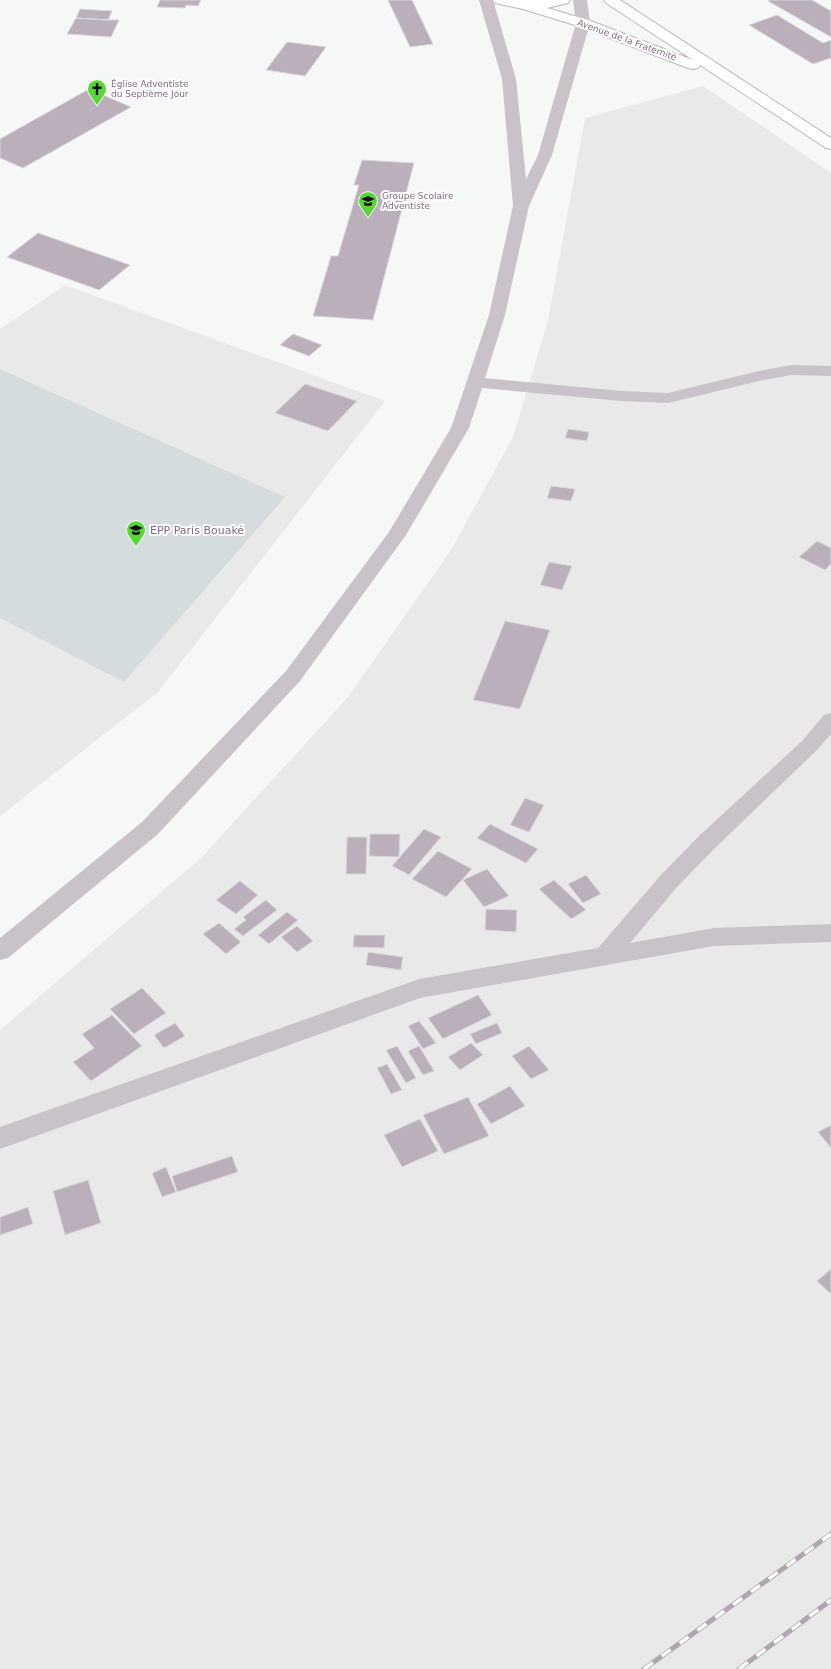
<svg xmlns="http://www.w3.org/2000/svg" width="831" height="1669" font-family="'DejaVu Sans',sans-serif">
	<rect width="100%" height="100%" fill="#f6f8f7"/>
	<path fill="#e9e9ea" d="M 703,86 L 831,173 L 831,1669 L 0,1669 L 0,1030 L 201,858 L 348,697 L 451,550 L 513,437 L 548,320 L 585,118 Z
		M 65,285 L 385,401 L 158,692 L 0,816 L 0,329 Z"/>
	<path fill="#d5dcdd" d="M 0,369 L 285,497 L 124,682 L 0,618 Z"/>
	<path fill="#bbafbc" stroke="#d8dad9" d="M 160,0 L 201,0 L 198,6 L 186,5 L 185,8 L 157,7 Z
		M 388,0 L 412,0 L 433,44 L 410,47 Z
		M 770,0 L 812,0 L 831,11 L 831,37 L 768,1 Z
		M 80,9 L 112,11 L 108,20 L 76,18 Z
		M 777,15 L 823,43 L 831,40 L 831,58 L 813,64 L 749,25 Z
		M 76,18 L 108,20 L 119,20 L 111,37 L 67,34 Z
		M 287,42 L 326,47 L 305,76 L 266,70 Z
		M 89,89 L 131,107 L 23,168 L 0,158 L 0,139 Z
		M 362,160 L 414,163 L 373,320 L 313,316 L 331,256 L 338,256 L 359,185 L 354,185 Z
		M 38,233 L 130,265 L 99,290 L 7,257 Z
		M 293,334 L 322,345 L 309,356 L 280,345 Z
		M 305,384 L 357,401 L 328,431 L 275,413 Z
		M 568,429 L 589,432 L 587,441 L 565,438 Z
		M 551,486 L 575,489 L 571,501 L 547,498 Z
		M 817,541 L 831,548 L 831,564 L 825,570 L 799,557 Z
		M 549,562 L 572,566 L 562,590 L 540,585 Z
		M 505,621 L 550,630 L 520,709 L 473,700 Z
		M 525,798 L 544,805 L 529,832 L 510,825 Z
		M 490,824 L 538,849 L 526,863 L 477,838 Z
		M 424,829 L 441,837 L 409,875 L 392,866 Z
		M 370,834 L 400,834 L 399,857 L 369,856 Z
		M 347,837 L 367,837 L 366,874 L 346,874 Z
		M 438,851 L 472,869 L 446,897 L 412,879 Z
		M 487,869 L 509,896 L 484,907 L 463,880 Z
		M 586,875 L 601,894 L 583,903 L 568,884 Z
		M 554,880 L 586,910 L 571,919 L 539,889 Z
		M 240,881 L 258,895 L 236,914 L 216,900 Z
		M 266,900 L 277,910 L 243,936 L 234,929 L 246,920 L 243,917 Z
		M 486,909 L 517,910 L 516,932 L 485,930 Z
		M 287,912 L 298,920 L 269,944 L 258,935 Z
		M 219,923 L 241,942 L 226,954 L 203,934 Z
		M 297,926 L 313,941 L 297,952 L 281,937 Z
		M 354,935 L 385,935 L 384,948 L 353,947 Z
		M 368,952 L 403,957 L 401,970 L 366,965 Z
		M 142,988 L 166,1013 L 134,1034 L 110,1009 Z
		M 478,995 L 492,1015 L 443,1039 L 428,1018 Z
		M 112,1015 L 142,1046 L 91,1081 L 73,1062 L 94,1048 L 82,1034 Z
		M 419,1021 L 436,1043 L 423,1049 L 408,1026 Z
		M 175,1023 L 185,1036 L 164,1048 L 154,1035 Z
		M 497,1023 L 502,1033 L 476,1044 L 470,1034 Z
		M 471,1043 L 483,1055 L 460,1070 L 448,1057 Z
		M 397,1046 L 416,1078 L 406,1083 L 386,1050 Z
		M 419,1046 L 434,1071 L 423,1075 L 408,1051 Z
		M 529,1046 L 549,1070 L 531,1079 L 512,1056 Z
		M 387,1064 L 402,1090 L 391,1094 L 377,1068 Z
		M 510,1086 L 525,1106 L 491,1124 L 477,1104 Z
		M 468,1097 L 489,1136 L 444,1154 L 423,1115 Z
		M 420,1119 L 438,1151 L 402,1167 L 384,1135 Z
		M 831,1125 L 831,1148 L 818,1132 Z
		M 232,1156 L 238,1172 L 177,1192 L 172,1176 Z
		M 166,1167 L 176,1192 L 162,1197 L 152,1173 Z
		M 88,1180 L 101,1223 L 65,1235 L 53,1191 Z
		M 28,1207 L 33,1224 L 0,1235 L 0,1217 Z
		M 831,1269 L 831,1294 L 817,1281 Z"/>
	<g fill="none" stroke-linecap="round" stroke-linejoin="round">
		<defs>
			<path id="major" d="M 493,0 L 570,0 L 568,3 L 547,8 L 588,20 L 693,60 L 606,3 L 604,0 L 620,0 L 831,138 L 831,149 L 826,148 L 700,65 L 698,68 L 693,69 L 688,68 L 578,26 L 523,9 L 495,3 Z"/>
		</defs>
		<use href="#major" stroke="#bdb5bd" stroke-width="2"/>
		<path fill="#c9c2c9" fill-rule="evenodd" d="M 479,0 L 493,0 L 516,79 L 526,179 L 538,155 L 576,23 L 573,0 L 587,0 L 590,23 L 552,155 L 529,206 L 505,315 L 485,378 L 621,391 L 668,393 L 759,371 L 791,365 L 831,366 L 831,376 L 791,375 L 759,381 L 668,403 L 621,401 L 482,388 L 469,428 L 406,535 L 300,681 L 158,834 L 8,958 L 0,960 L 0,938 L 142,822 L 286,671 L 389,532 L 451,428 L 489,315 L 513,206 L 502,79 Z
			M 831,713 L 831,734 L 816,751 L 715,848 L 677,887 L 630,943 L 714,928 L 831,924 L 831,942 L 714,946 L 420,998 L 0,1149 L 0,1127 L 411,982 L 419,979 L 598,948 L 661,875 L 699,836 L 802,741 L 824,715 Z"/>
		<use href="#major" fill="#fff" fill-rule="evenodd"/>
		<defs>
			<path id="rail" d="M 644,1669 L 831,1534
				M 739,1669 L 831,1600"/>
		</defs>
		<use href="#rail" stroke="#b0a5b0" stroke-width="5"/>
		<use href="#rail" stroke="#fff" stroke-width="3.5" stroke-dasharray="11" stroke-linecap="butt"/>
	</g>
	<defs>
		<symbol id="church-pin" viewBox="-11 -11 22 30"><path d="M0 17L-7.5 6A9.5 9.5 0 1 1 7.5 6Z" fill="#58d737" stroke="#fff"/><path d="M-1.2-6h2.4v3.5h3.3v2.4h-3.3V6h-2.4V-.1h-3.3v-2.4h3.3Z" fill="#111"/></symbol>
		<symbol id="school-pin" viewBox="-11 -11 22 30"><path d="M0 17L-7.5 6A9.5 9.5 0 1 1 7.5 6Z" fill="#58d737" stroke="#fff"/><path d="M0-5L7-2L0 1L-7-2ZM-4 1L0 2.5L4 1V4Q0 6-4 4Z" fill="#111"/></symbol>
	</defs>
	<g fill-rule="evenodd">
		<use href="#church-pin" x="86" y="78" width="22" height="30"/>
		<use href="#school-pin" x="357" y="190" width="22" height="30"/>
		<use href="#school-pin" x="125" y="519" width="22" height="30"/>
	</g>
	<g text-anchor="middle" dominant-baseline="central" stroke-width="4" stroke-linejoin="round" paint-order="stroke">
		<g font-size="9" fill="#856985" stroke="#fff">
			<text transform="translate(627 40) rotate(20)">Avenue de la Fraternité</text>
		</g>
		<g font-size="9" fill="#856985" stroke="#fff" text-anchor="start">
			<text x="111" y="84">Église Adventiste<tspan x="111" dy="10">du Septième Jour</tspan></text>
			<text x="382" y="196">Groupe Scolaire<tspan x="382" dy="10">Adventiste</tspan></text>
		</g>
		<g font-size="11" fill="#856985" stroke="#fff" text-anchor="start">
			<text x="150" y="530">EPP Paris Bouaké</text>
		</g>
	</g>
</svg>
